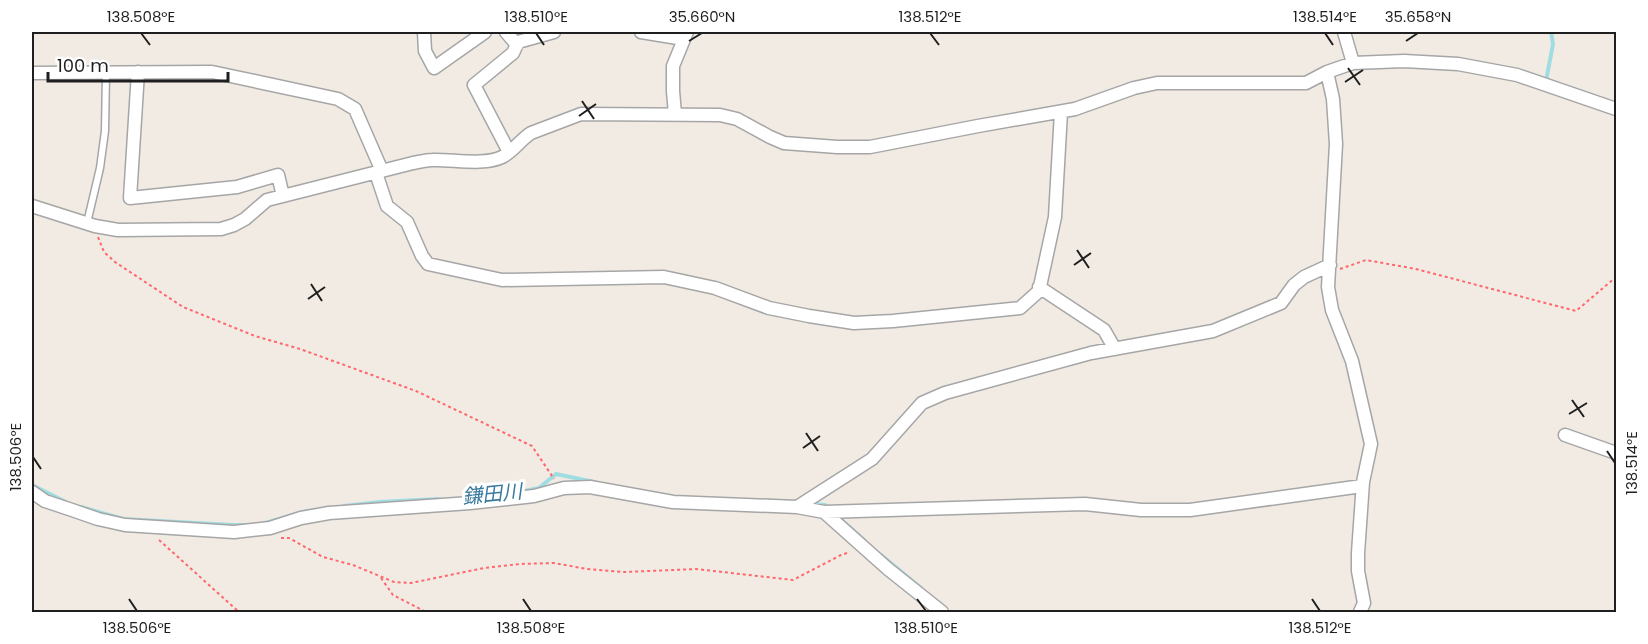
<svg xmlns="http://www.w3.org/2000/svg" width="1648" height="644" font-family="Poppins,'Noto Sans JP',sans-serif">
	<rect width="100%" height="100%" fill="#f1ebe4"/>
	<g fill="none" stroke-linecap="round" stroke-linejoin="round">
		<path stroke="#a0dde3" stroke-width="4" d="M 1546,81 L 1553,44 L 1551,32
			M 32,485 L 66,502
			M 520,492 L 539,488 L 556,474 L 594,482
			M 813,504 L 825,505 L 828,508
			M 344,506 L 380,502 L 438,499
			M 81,507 L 123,519 L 233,525 L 249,525
			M 836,515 L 864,540
			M 262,524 L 307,511 L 316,510
			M 881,555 L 921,588"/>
		<defs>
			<path id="lane" d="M 87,223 L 100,168 L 105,131 L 106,73"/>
			<path id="street" d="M 424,32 L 425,51 L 434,68 L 485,32
				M 506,32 L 517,45
				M 641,32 L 684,39
				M 1344,32 L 1353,63
				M 138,72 L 130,198 L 237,187 L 278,175 L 283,196
				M 1327,72 L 1333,99 L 1336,144 L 1328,287 L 1332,310 L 1352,361 L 1371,444 L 1363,482 L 1358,553 L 1358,571 L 1364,603 L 1360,612
				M 32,73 L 212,72 L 338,99 L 355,109 L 382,171
				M 675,114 L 673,91 L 673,66 L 687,32
				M 509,152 L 474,85 L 513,53 L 518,42 L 554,32
				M 376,173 L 387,206 L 407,222 L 422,256 L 428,264 L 502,280 L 664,277 L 715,288 L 769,308 L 809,316 L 854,323 L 893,321 L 1020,308 L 1039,291 L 1055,217 L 1061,112
				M 32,206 L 95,226 L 118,230 L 221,229 L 234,225 L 245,219 L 267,200 L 413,163 C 419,162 426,160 432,160 C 452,159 484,166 502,157 C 514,151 520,140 531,133 L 581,114 L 720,115 L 737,119 L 770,137 L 784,143 L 837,147 L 870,147 L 978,126 L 1075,109 L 1134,88 L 1157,83 L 1306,83 L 1327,72 L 1353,63 L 1404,61 L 1458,64 L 1517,75 L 1616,109
				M 1039,287 L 1104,330 L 1115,349
				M 1565,435 L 1616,453
				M 32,492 L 45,501 L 72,510 L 98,519 L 125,525 L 234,532 L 270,528 L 301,518 L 329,513 L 470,503 L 534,496 L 564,488 L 590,487 L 673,502 L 797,507 L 824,512 L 888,569 L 942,612
				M 797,507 L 872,459 L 922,403 L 945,393 L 1091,353 L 1213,331 L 1281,303 L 1294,285 L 1304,277 L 1330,265
				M 824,512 L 1085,504 L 1141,510 L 1190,510 L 1362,486"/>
		</defs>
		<use href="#lane" stroke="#a6a6a6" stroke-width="9"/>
		<use href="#street" stroke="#a6a6a6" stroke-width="15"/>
		<path stroke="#ff676c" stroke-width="2" stroke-dasharray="3 3" stroke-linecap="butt" d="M 98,237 L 104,252 L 115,262 L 183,307 L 255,336 L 300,349 L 416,391 L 532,446 L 554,479
			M 1340,269 L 1366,260 L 1416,269 L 1576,311 L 1616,277
			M 281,538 L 289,538 L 323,557 L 353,565 L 394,582 L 411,583 L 484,568 L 520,564 L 554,563 L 587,569 L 624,572 L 696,569 L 793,580 L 841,555 L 850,552
			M 159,540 L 239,612
			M 381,578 L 393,595 L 426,612"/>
		<use href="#lane" stroke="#fff" stroke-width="6"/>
		<use href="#street" stroke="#fff" stroke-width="12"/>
	</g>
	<path fill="none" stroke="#1f1f1f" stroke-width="2" d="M 141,33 L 150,45M 536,33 L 544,45M 930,33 L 939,45M 1325,33 L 1333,45M 689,41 L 702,33M 1406,41 L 1418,33M 1348,68 L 1360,85M 1345,82 L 1363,70M 582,101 L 594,119M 579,116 L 596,104M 1077,250 L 1089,268M 1074,265 L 1091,253M 311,284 L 322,301M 308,299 L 325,287M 1572,400 L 1584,417M 1569,414 L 1587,403M 806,433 L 818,451M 803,448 L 820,436M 1607,451 L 1615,463M 33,457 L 41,469M 129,599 L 137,611M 523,599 L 531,611M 917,599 L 926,611M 1312,599 L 1320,611"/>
	<g text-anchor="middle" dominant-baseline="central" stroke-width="6" stroke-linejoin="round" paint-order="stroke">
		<g font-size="20" font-style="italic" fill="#3a7aa0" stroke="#fff">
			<text transform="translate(492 494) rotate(-6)">鎌田川</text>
		</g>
	</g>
	<rect width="1648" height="644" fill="none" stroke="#ffffff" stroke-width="66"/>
	<path d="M48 72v9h180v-9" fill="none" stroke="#1f1f1f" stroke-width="3"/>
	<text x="57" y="72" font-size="18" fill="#1f1f1f" stroke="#ffffff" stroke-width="4.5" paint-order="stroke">100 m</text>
	<rect x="33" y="33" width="1582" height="578" fill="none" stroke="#1f1f1f" stroke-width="2"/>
	<g font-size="15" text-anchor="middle" fill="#1f1f1f">
		<text x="141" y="22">138.508°E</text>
		<text x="536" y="22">138.510°E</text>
		<text x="702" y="22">35.660°N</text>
		<text x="930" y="22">138.512°E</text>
		<text x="1325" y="22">138.514°E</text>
		<text x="1418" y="22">35.658°N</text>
		<text transform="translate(16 457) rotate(-90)" y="5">138.506°E</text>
		<text transform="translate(1632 463) rotate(-90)" y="5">138.514°E</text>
		<text x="137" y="633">138.506°E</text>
		<text x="531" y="633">138.508°E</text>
		<text x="926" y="633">138.510°E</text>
		<text x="1320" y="633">138.512°E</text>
	</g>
</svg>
